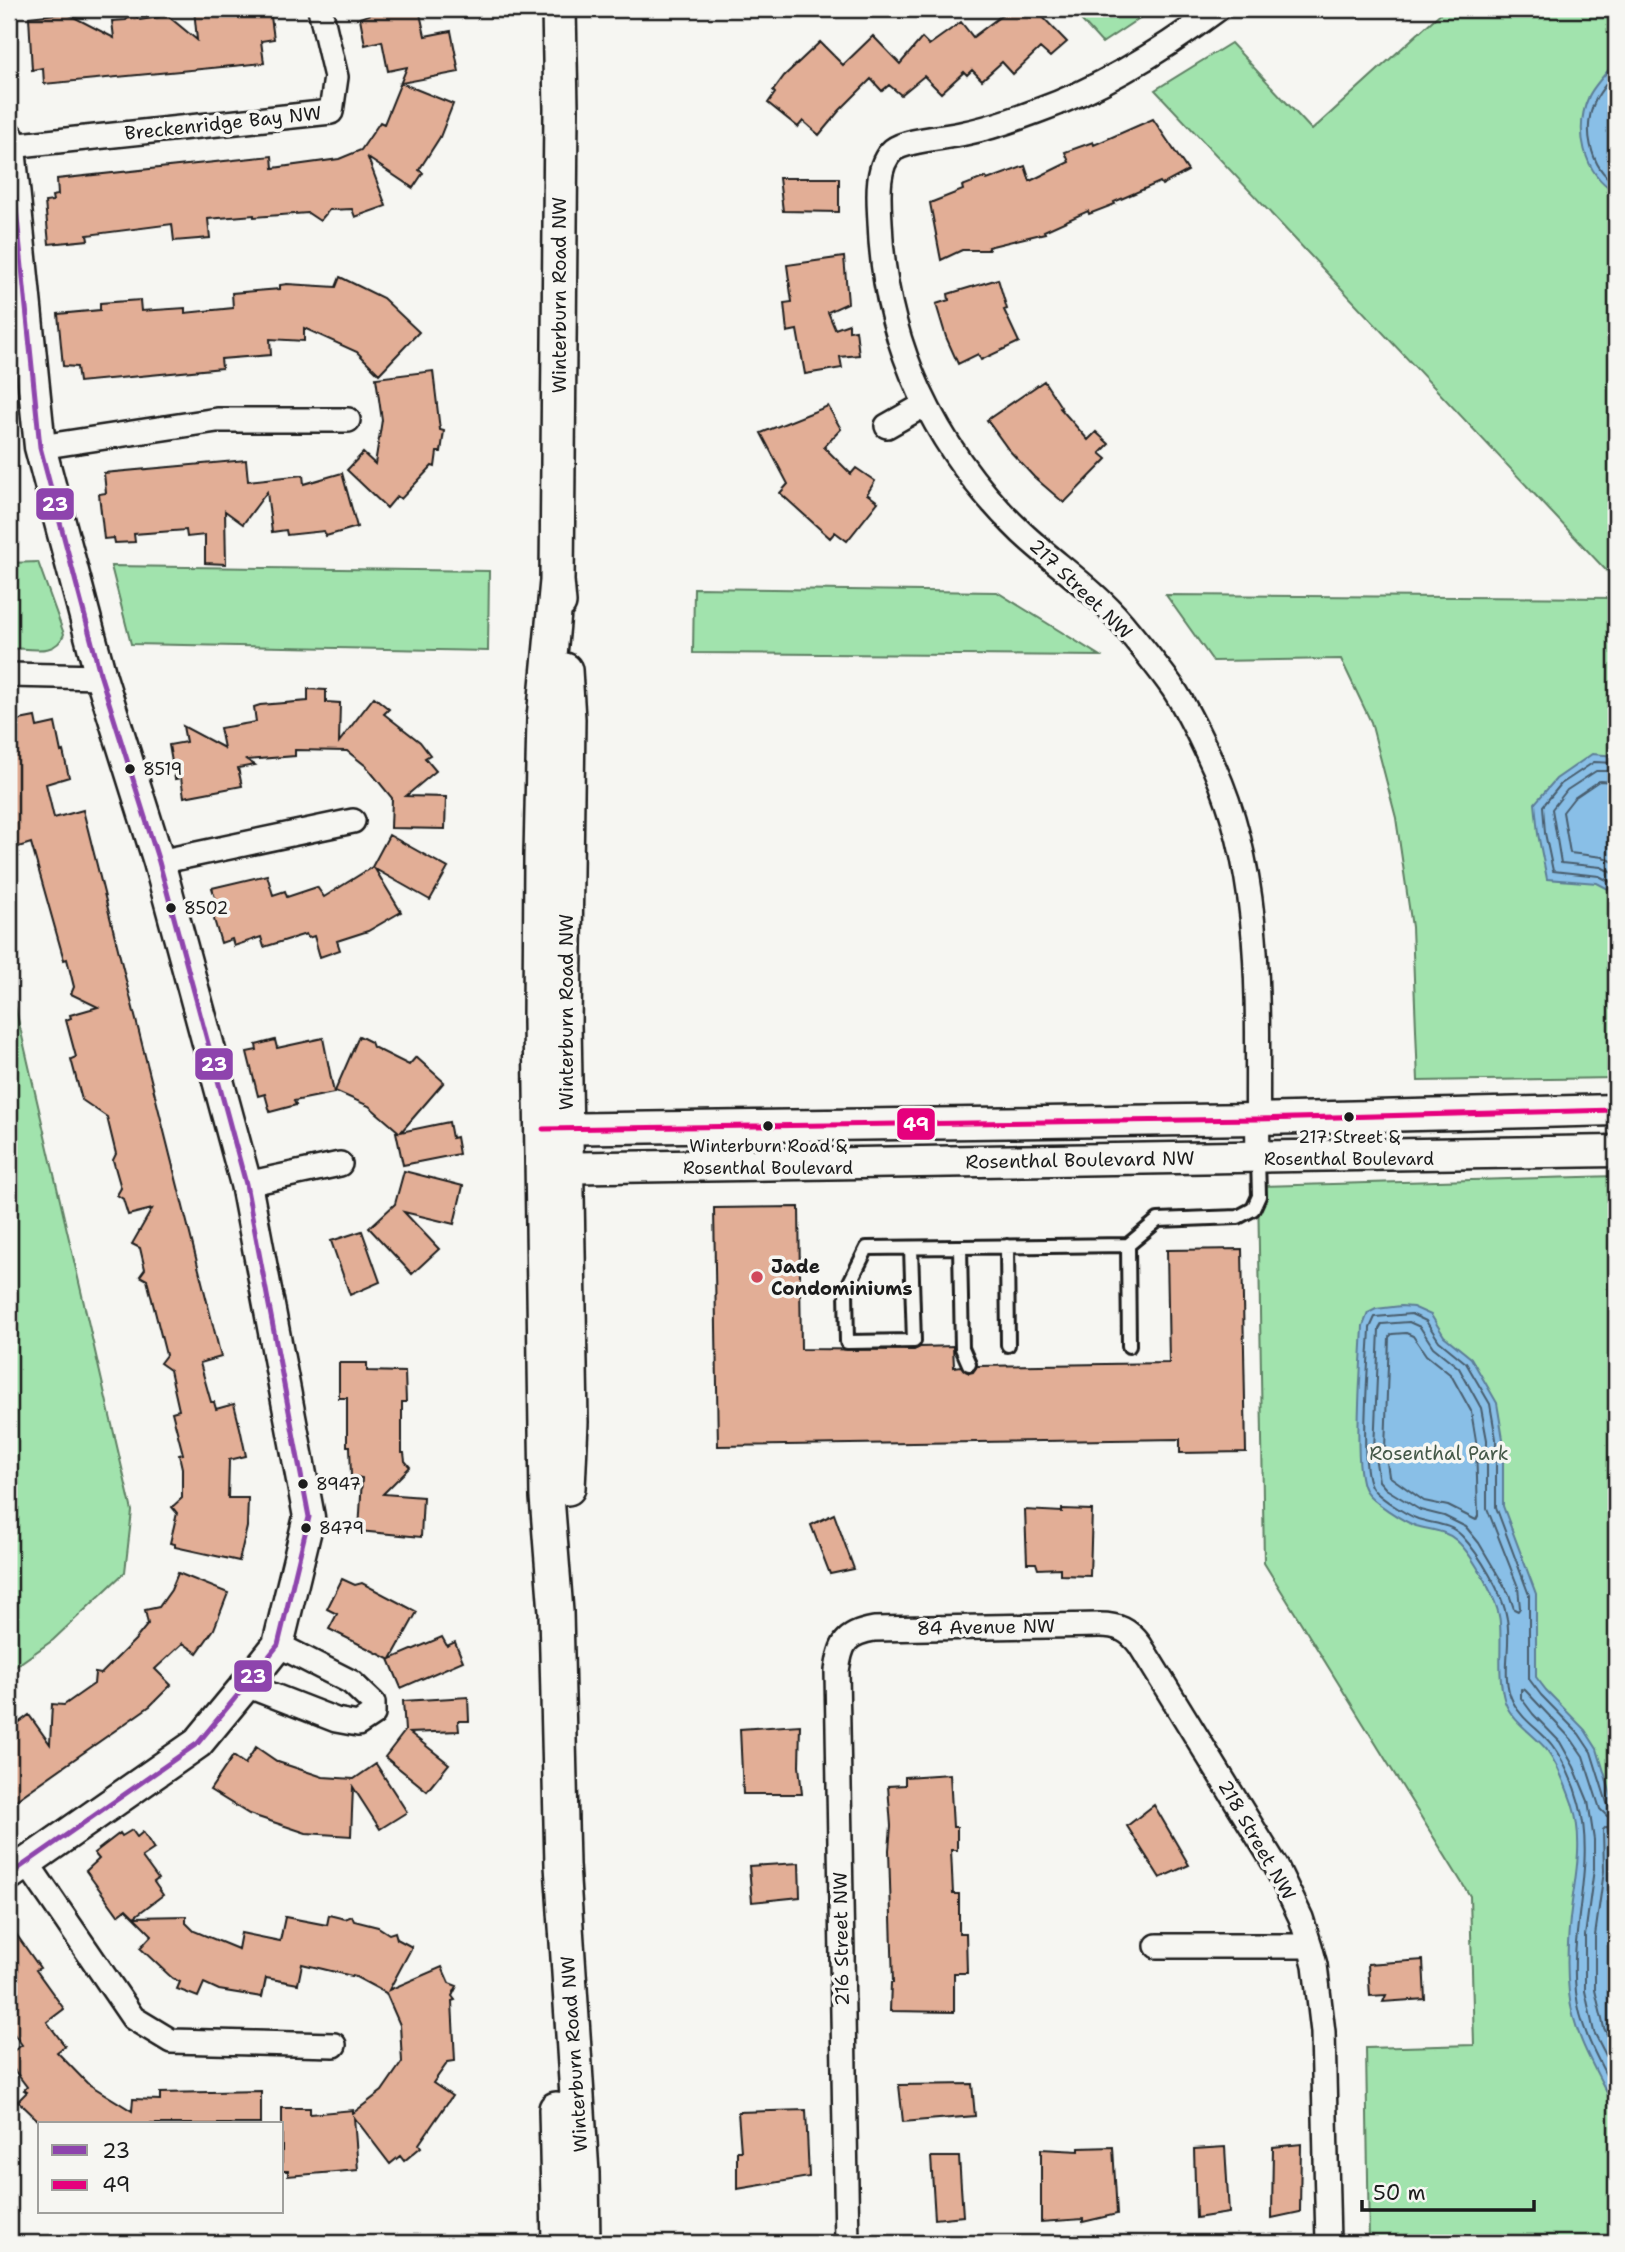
<svg xmlns="http://www.w3.org/2000/svg" width="1625" height="2252" font-family="'Shantell Sans',sans-serif">
	<rect width="100%" height="100%" fill="#f6f6f2"/>
	<filter id="ink" filterUnits="userSpaceOnUse"><feTurbulence type="fractalNoise" baseFrequency=".0143" numOctaves="2"/><feDisplacementMap in="SourceGraphic" scale="14" xChannelSelector="R" yChannelSelector="G"/><feConvolveMatrix kernelMatrix="1 2 1 2 8 2 1 2 1" color-interpolation-filters="sRGB"/></filter>
	<g filter="url(#ink)">
		<path fill="#a1e3ad" stroke="#5e8064" stroke-width="2" d="M 1071,9 L 1153,9 L 1102,43 Z
			M 1445,9 L 1616,9 L 1616,581 L 1155,90 L 1231,43 L 1312,130 Z
			M 38,562 L 64,634 C 56,657 29,648 9,648 L 9,563 Z
			M 111,566 L 489,571 L 488,651 L 131,644 Z
			M 694,588 L 997,592 L 1100,656 L 693,653 Z
			M 1166,595 L 1616,598 L 1616,1078 L 1418,1081 L 1412,927 L 1396,818 L 1371,722 L 1341,659 L 1213,661 Z
			M 9,980 L 132,1511 L 125,1572 L 53,1640 L 9,1671 Z
			M 1616,1176 L 1616,1266 L 1610,1277 L 1616,1427 L 1616,2243 L 1369,2243 L 1366,2048 L 1474,2045 L 1470,1896 L 1264,1563 L 1258,1186 Z"/>
		<path fill="#89bfe7" stroke="#5d7e96" stroke-width="2" d="M 1616,62 L 1616,104 L 1613,108 L 1609,140 L 1616,153 L 1616,192 C 1583,174 1574,129 1589,96 C 1595,84 1607,72 1616,62 Z
			M 1592,754 L 1616,756 L 1616,893 L 1597,883 L 1547,879 L 1538,834 L 1535,803 L 1556,779 Z
			M 1401,1306 L 1413,1307 L 1431,1315 L 1444,1336 L 1471,1358 L 1497,1403 L 1503,1439 L 1503,1506 L 1536,1594 L 1536,1677 L 1546,1690 L 1585,1730 L 1597,1749 L 1616,1811 L 1616,2110 C 1597,2072 1573,2035 1569,1993 C 1566,1964 1568,1931 1572,1902 C 1577,1868 1583,1837 1572,1803 C 1566,1786 1558,1765 1547,1750 C 1534,1734 1512,1722 1505,1702 C 1497,1676 1502,1650 1500,1623 C 1499,1601 1472,1554 1456,1540 C 1445,1530 1430,1530 1416,1526 C 1403,1521 1372,1502 1365,1490 C 1352,1468 1362,1356 1363,1326 L 1368,1313 L 1376,1309 Z"/>
		<g fill="none" stroke-linecap="round" stroke-linejoin="round">
			<path stroke="#485d6d" stroke-width="2" d="M 1616,72 C 1609,80 1601,90 1596,99 C 1582,126 1589,167 1616,184
				M 1616,763 L 1594,762 L 1561,784 L 1543,806 L 1545,833 L 1553,871 L 1599,876 L 1616,885
				M 1616,771 L 1596,771 L 1567,790 L 1552,809 L 1561,863 L 1601,867 L 1616,875
				M 1616,782 L 1599,781 L 1574,798 L 1563,812 L 1570,853 L 1603,857 L 1616,863
				M 1409,1322 L 1420,1327 L 1433,1347 L 1459,1368 L 1481,1408 L 1487,1440 L 1487,1508 L 1518,1587 L 1520,1608 L 1518,1611 L 1514,1609 L 1509,1594 L 1479,1543 L 1466,1527 L 1444,1516 L 1420,1510 L 1386,1489 L 1379,1481 L 1374,1450 L 1379,1329 L 1382,1324 Z
				M 1406,1333 L 1413,1336 L 1426,1355 L 1451,1375 L 1471,1411 L 1476,1441 L 1478,1516 L 1476,1520 L 1448,1506 L 1424,1501 L 1389,1476 L 1385,1449 L 1389,1337 L 1392,1334 Z
				M 1616,1808 L 1611,1808 L 1607,1803 L 1591,1752 L 1579,1734 L 1541,1695 L 1529,1679 L 1529,1595 L 1496,1507 L 1496,1439 L 1490,1404 L 1466,1363 L 1439,1341 L 1426,1321 L 1411,1314 L 1375,1317 L 1370,1328 C 1369,1358 1359,1464 1371,1486 C 1376,1496 1407,1515 1418,1519 C 1433,1524 1450,1523 1462,1536 C 1479,1554 1503,1593 1507,1619 C 1512,1646 1500,1677 1513,1702 C 1522,1720 1540,1730 1552,1745 C 1564,1761 1574,1784 1579,1803 C 1596,1865 1569,1928 1576,1992 C 1580,2030 1599,2061 1616,2094
				M 1616,1817 L 1607,1816 L 1600,1809 L 1583,1756 L 1572,1740 L 1525,1690 L 1521,1689 L 1521,1698 L 1533,1714 L 1560,1742 L 1574,1767 L 1588,1801 L 1594,1840 L 1594,1869 L 1585,1936 L 1585,1991 L 1594,2032 L 1616,2075
				M 1616,1828 L 1606,1827 L 1603,1830 L 1604,1871 L 1595,1936 L 1595,1990 L 1604,2028 L 1616,2052"/>
		</g>
		<path fill="#e2ae96" stroke="#1c1c1c" stroke-width="2" d="M 194,9 L 270,9 L 274,39 L 261,41 L 264,63 L 44,84 L 43,68 L 32,70 L 29,17 L 66,13 L 114,38 L 112,21 L 126,20 L 133,13 L 140,20 L 159,17 L 163,12 L 197,40 Z
			M 377,9 L 419,9 L 425,36 L 451,31 L 459,72 L 401,83 L 453,104 L 440,137 L 419,170 L 423,173 L 413,188 L 368,158 L 386,206 L 355,217 L 352,209 L 329,210 L 320,221 L 308,213 L 254,217 L 254,215 L 208,219 L 210,238 L 174,241 L 172,224 L 87,235 L 88,240 L 49,244 L 45,202 L 53,201 L 52,196 L 58,195 L 57,179 L 272,156 L 273,168 L 339,159 L 361,150 L 380,122 L 384,124 L 407,67 L 388,71 L 382,41 L 365,45 L 360,18 L 377,12 Z
			M 1010,9 L 1035,9 L 1067,42 L 1050,57 L 1040,48 L 1013,74 L 1002,62 L 982,80 L 972,70 L 967,75 L 964,72 L 941,93 L 924,76 L 901,95 L 889,85 L 882,91 L 871,79 L 839,111 L 819,135 L 803,121 L 798,127 L 768,103 L 775,93 L 773,91 L 784,76 L 820,42 L 843,65 L 873,36 L 900,64 L 922,38 L 929,45 L 961,22 L 973,37 Z
			M 1153,119 L 1188,171 L 1162,185 L 1160,182 L 1114,202 L 1115,204 L 1089,214 L 1088,211 L 1044,231 L 1045,233 L 988,247 L 989,250 L 962,250 L 941,260 L 930,203 L 963,190 L 962,186 L 986,177 L 987,180 L 1025,166 L 1030,181 L 1069,162 L 1065,152 L 1093,142 L 1094,145 Z
			M 779,178 L 839,178 L 839,212 L 783,211 Z
			M 844,257 L 848,303 L 828,312 L 835,329 L 849,324 L 849,331 L 856,330 L 859,355 L 840,357 L 842,368 L 805,374 L 797,330 L 787,332 L 784,303 L 792,302 L 787,265 Z
			M 340,277 L 383,298 L 419,332 L 379,374 L 357,352 L 304,328 L 304,341 L 270,339 L 271,355 L 221,359 L 222,368 L 79,382 L 77,367 L 63,366 L 58,314 L 100,310 L 100,303 L 140,300 L 141,311 L 185,308 L 185,313 L 233,308 L 232,293 L 280,289 L 280,285 L 287,284 L 336,287 Z
			M 998,279 L 1007,309 L 1004,310 L 1019,342 L 981,360 L 978,354 L 958,364 L 946,337 L 936,304 L 949,300 L 948,294 Z
			M 433,371 L 440,430 L 444,431 L 441,452 L 437,452 L 435,467 L 432,466 L 401,499 L 397,496 L 387,508 L 347,470 L 363,453 L 375,464 L 382,420 L 376,378 Z
			M 1044,381 L 1061,407 L 1060,408 L 1088,440 L 1096,432 L 1109,444 L 1100,453 L 1107,459 L 1064,503 L 1034,477 L 1008,449 L 987,420 Z
			M 828,406 L 841,429 L 824,447 L 851,474 L 856,468 L 875,481 L 867,494 L 878,502 L 847,541 L 835,532 L 830,538 L 780,493 L 788,484 L 761,433 Z
			M 246,460 L 248,481 L 303,475 L 304,484 L 342,473 L 357,527 L 326,536 L 324,531 L 287,535 L 286,530 L 272,532 L 267,492 L 243,524 L 225,511 L 226,564 L 205,563 L 205,535 L 187,537 L 186,530 L 134,534 L 135,542 L 115,543 L 114,538 L 104,539 L 99,494 L 106,493 L 104,473 Z
			M 308,689 L 326,690 L 326,702 L 340,703 L 339,742 L 374,697 L 389,709 L 384,714 L 420,742 L 430,755 L 425,758 L 436,771 L 406,796 L 446,797 L 445,829 L 391,828 L 392,798 L 366,766 L 347,751 L 295,750 L 295,756 L 247,760 L 255,765 L 238,768 L 242,786 L 184,797 L 181,778 L 175,779 L 169,745 L 186,742 L 183,726 L 224,748 L 220,728 L 256,722 L 254,707 L 260,705 L 308,701 Z
			M 35,717 L 37,727 L 55,723 L 61,752 L 63,751 L 69,777 L 46,784 L 54,818 L 83,810 L 221,1357 L 200,1363 L 211,1402 L 214,1402 L 216,1409 L 234,1404 L 240,1428 L 246,1456 L 229,1460 L 228,1498 L 248,1498 L 247,1527 L 239,1561 L 175,1547 L 175,1544 L 170,1543 L 177,1513 L 172,1507 L 182,1498 L 182,1468 L 179,1455 L 183,1454 L 172,1412 L 179,1410 L 170,1370 L 160,1363 L 166,1355 L 147,1280 L 140,1276 L 145,1269 L 140,1248 L 132,1244 L 152,1209 L 128,1215 L 123,1199 L 117,1195 L 121,1188 L 113,1160 L 116,1154 L 107,1117 L 82,1100 L 71,1059 L 76,1057 L 66,1020 L 71,1018 L 70,1015 L 98,1007 L 71,994 L 74,987 L 67,959 L 64,960 L 31,843 L 9,850 L 9,722 Z
			M 389,835 L 448,868 L 430,900 L 375,869 L 401,912 L 368,931 L 337,941 L 340,950 L 320,957 L 314,936 L 308,938 L 306,934 L 264,947 L 261,937 L 234,946 L 232,939 L 221,943 L 210,906 L 217,904 L 212,888 L 267,875 L 273,895 L 285,891 L 287,897 L 317,887 L 324,897 L 372,867 Z
			M 359,1036 L 371,1042 L 373,1047 L 409,1065 L 416,1057 L 444,1082 L 401,1132 L 449,1122 L 452,1138 L 456,1137 L 459,1154 L 403,1165 L 396,1132 L 399,1132 L 369,1106 L 335,1091 Z
			M 323,1038 L 334,1093 L 294,1101 L 296,1105 L 270,1112 L 265,1094 L 258,1096 L 247,1052 L 257,1050 L 256,1045 L 275,1040 L 277,1048 Z
			M 404,1171 L 463,1186 L 454,1224 L 404,1212 L 439,1249 L 412,1274 L 369,1228 L 395,1204 Z
			M 799,1207 L 801,1349 L 914,1350 L 920,1347 L 953,1346 L 954,1367 L 961,1366 L 969,1373 L 973,1372 L 977,1366 L 1169,1363 L 1167,1250 L 1242,1249 L 1246,1452 L 1180,1453 L 1180,1439 L 718,1446 L 714,1208 Z
			M 362,1231 L 380,1282 L 350,1295 L 331,1241 Z
			M 339,1363 L 367,1363 L 367,1371 L 405,1372 L 406,1402 L 402,1402 L 402,1453 L 404,1453 L 405,1461 L 410,1467 L 383,1494 L 423,1497 L 421,1537 L 359,1531 L 362,1478 L 351,1476 L 350,1446 L 347,1446 L 347,1398 L 339,1398 Z
			M 1062,1509 L 1092,1510 L 1090,1576 L 1060,1575 L 1060,1568 L 1038,1569 L 1036,1563 L 1027,1563 L 1025,1510 L 1062,1512 Z
			M 834,1514 L 854,1569 L 830,1574 L 811,1525 Z
			M 178,1573 L 228,1593 L 214,1629 L 197,1653 L 183,1643 L 155,1669 L 171,1685 L 150,1706 L 9,1805 L 9,1730 L 29,1715 L 50,1744 L 52,1704 L 64,1705 L 94,1684 L 95,1673 L 101,1674 L 135,1640 L 148,1624 L 145,1610 L 159,1607 L 171,1590 Z
			M 342,1579 L 355,1585 L 362,1583 L 417,1612 L 391,1659 L 442,1637 L 447,1646 L 455,1642 L 463,1661 L 401,1688 L 389,1659 L 329,1629 L 337,1614 L 327,1609 Z
			M 468,1697 L 469,1721 L 458,1721 L 459,1731 L 410,1733 L 449,1764 L 427,1791 L 385,1757 L 405,1731 L 403,1701 Z
			M 800,1725 L 799,1766 L 802,1794 L 743,1794 L 740,1729 Z
			M 256,1747 L 278,1762 L 323,1777 L 354,1779 L 376,1764 L 407,1812 L 380,1829 L 353,1787 L 351,1836 L 306,1833 L 249,1814 L 210,1790 L 233,1756 L 245,1764 Z
			M 950,1774 L 953,1827 L 957,1827 L 957,1850 L 951,1850 L 953,1894 L 959,1894 L 959,1933 L 966,1933 L 967,1973 L 954,1973 L 954,2012 L 890,2011 L 891,1983 L 893,1983 L 889,1850 L 891,1826 L 888,1786 L 905,1785 L 905,1777 Z
			M 1154,1805 L 1189,1865 L 1160,1878 L 1127,1826 Z
			M 132,1830 L 137,1837 L 143,1832 L 154,1849 L 142,1857 L 158,1879 L 154,1882 L 163,1895 L 134,1917 L 126,1909 L 118,1915 L 86,1871 L 99,1859 L 94,1853 L 120,1833 L 122,1836 Z
			M 799,1863 L 800,1897 L 752,1902 L 749,1866 Z
			M 329,1915 L 345,1919 L 352,1916 L 354,1921 L 378,1927 L 389,1934 L 395,1932 L 397,1939 L 412,1947 L 389,1990 L 442,1967 L 449,1983 L 457,1986 L 452,1996 L 455,2000 L 452,2001 L 455,2061 L 448,2062 L 433,2083 L 452,2096 L 419,2144 L 421,2147 L 404,2161 L 400,2156 L 390,2164 L 354,2117 L 358,2170 L 288,2176 L 288,2171 L 282,2171 L 282,2108 L 310,2108 L 310,2114 L 353,2110 L 353,2113 L 382,2091 L 402,2062 L 400,2025 L 386,1993 L 356,1977 L 302,1964 L 298,1984 L 266,1978 L 262,1997 L 219,1990 L 204,1983 L 198,1997 L 177,1989 L 180,1982 L 172,1978 L 140,1948 L 152,1935 L 134,1917 L 186,1916 L 186,1923 L 194,1931 L 238,1949 L 241,1933 L 280,1941 L 285,1917 L 327,1925 Z
			M 9,1924 L 40,1968 L 36,1970 L 64,2009 L 47,2022 L 65,2046 L 57,2052 L 87,2083 L 132,2111 L 133,2099 L 160,2100 L 160,2093 L 261,2091 L 261,2124 L 42,2124 L 18,2101 L 27,2092 L 24,2090 L 27,2087 L 9,2063 L 9,2054 L 22,2045 L 9,2027 Z
			M 1423,1960 L 1425,1999 L 1383,2002 L 1386,1995 L 1370,1996 L 1368,1964 Z
			M 972,2084 L 975,2116 L 903,2122 L 899,2085 Z
			M 806,2110 L 809,2177 L 737,2189 L 737,2151 L 741,2151 L 738,2112 Z
			M 1301,2144 L 1300,2212 L 1272,2218 L 1273,2147 Z
			M 1113,2147 L 1117,2214 L 1083,2222 L 1083,2219 L 1041,2222 L 1041,2149 L 1079,2151 L 1079,2148 Z
			M 1225,2147 L 1229,2213 L 1196,2218 L 1194,2149 Z
			M 931,2157 L 959,2157 L 963,2216 L 935,2219 Z"/>
		<g fill="none" stroke-linecap="round" stroke-linejoin="round">
			<defs>
				<path id="service" d="M 1128,1245 L 1129,1346
					M 1007,1246 L 1008,1345
					M 960,1247 L 962,1348 L 969,1364
					M 911,1248 L 914,1341 L 847,1342 L 846,1290 L 867,1248 L 1128,1245 L 1158,1220 L 1238,1217 L 1253,1209 L 1259,1196 L 1258,1158"/>
				<path id="minor" d="M 1218,9 C 1163,50 1102,88 1037,111 C 1013,120 990,128 965,133 C 947,138 907,139 893,150 C 875,166 879,201 880,222 C 884,343 935,450 1022,533 C 1054,563 1093,589 1122,623 C 1139,644 1157,665 1173,688 C 1189,712 1202,741 1214,767 C 1269,888 1255,1028 1258,1158
					M 10,146 L 331,112 L 336,77 L 320,9
					M 887,426 L 924,405
					M 40,447 L 217,420 L 348,420
					M 9,675 L 101,677
					M 159,862 L 353,821
					M 246,1184 L 340,1164
					M 246,1685 L 336,1720 L 358,1724 L 373,1714 L 373,1703 L 351,1682 L 278,1645
					M 27,1863 L 133,2018 L 171,2041 L 334,2045
					M 1157,1946 L 1310,1946
					M 847,2243 L 837,1671 C 841,1643 845,1634 874,1629 L 1100,1625 C 1118,1625 1129,1630 1140,1645 L 1276,1866 L 1301,1918 L 1310,1946 L 1315,1965 L 1323,2032 L 1328,2243"/>
				<path id="tertiary" d="M 9,138 L 40,447 L 101,677 L 159,862 L 246,1184 L 309,1517 L 278,1645 L 246,1685 L 198,1743 L 9,1875
					M 543,1129 L 1257,1119 L 1616,1110
					M 544,1168 L 1616,1151"/>
				<path id="secondary" d="M 559,9 L 561,109 L 557,581 L 559,603
					M 557,581 L 544,718 L 541,856 L 540,1022 L 547,1497 L 556,1612 L 562,1865 L 582,2173 L 583,2243
					M 565,670 L 568,719 L 564,1024 L 571,1422 L 568,1488
					M 556,2109 L 559,2243"/>
			</defs>
			<use href="#service" stroke="#1c1c1c" stroke-width="18"/>
			<use href="#minor" stroke="#1c1c1c" stroke-width="28"/>
			<use href="#tertiary" stroke="#1c1c1c" stroke-width="35"/>
			<use href="#secondary" stroke="#1c1c1c" stroke-width="38"/>
			<use href="#service" stroke="#f6f6f2" stroke-width="12"/>
			<use href="#minor" stroke="#f6f6f2" stroke-width="23"/>
			<use href="#tertiary" stroke="#f6f6f2" stroke-width="30"/>
			<use href="#secondary" stroke="#f6f6f2" stroke-width="33"/>
			<defs>
				<path id="bus-1" d="M 9,138 L 40,447 L 101,677 L 159,862 L 246,1184 L 309,1517 L 278,1645 L 246,1685 L 198,1743 L 9,1875"/>
				<path id="bus-2" d="M 543,1129 L 1257,1119 L 1616,1110"/>
			</defs>
			<use href="#bus-1" stroke="#f6f6f2" stroke-width="10"/>
			<use href="#bus-2" stroke="#f6f6f2" stroke-width="10"/>
			<use href="#bus-1" stroke="#8e44ad" stroke-width="5"/>
			<use href="#bus-2" stroke="#e5007d" stroke-width="5"/>
		</g>
	</g>
	<g fill="#1c1c1c" stroke="#f6f6f2" stroke-width="2.5">
		<circle cx="130" cy="769" r="6"/>
		<circle cx="171" cy="908" r="6"/>
		<circle cx="1349" cy="1117" r="6"/>
		<circle cx="768" cy="1126" r="6"/>
		<circle cx="303" cy="1484" r="6"/>
		<circle cx="306" cy="1528" r="6"/>
	</g>
	<circle fill="#d1495b" stroke="#f6f6f2" stroke-width="2.5" cx="757" cy="1277" r="7"/>
	<g text-anchor="middle" dominant-baseline="central" stroke-width="7" stroke-linejoin="round" paint-order="stroke">
		<g font-size="17" fill="#1c1c1c" stroke="#f6f6f2" text-anchor="start">
			<text x="143" y="769">8519</text>
			<text x="184" y="908">8502</text>
			<text x="1349" y="1137" text-anchor="middle">217 Street &amp;<tspan x="1349" dy="22">Rosenthal Boulevard</tspan></text>
			<text x="768" y="1146" text-anchor="middle">Winterburn Road &amp;<tspan x="768" dy="22">Rosenthal Boulevard</tspan></text>
			<text x="316" y="1484">8947</text>
			<text x="319" y="1528">8479</text>
		</g>
		<g font-size="19" fill="#1c1c1c" stroke="#f6f6f2">
			<text transform="translate(223 123) rotate(-6)">Breckenridge Bay NW</text>
			<text transform="translate(559 295) rotate(-90)">Winterburn Road NW</text>
			<text transform="translate(1081 589) rotate(44)">217 Street NW</text>
			<text transform="translate(566 1012) rotate(-90)">Winterburn Road NW</text>
			<text transform="translate(1080 1160) rotate(-1)">Rosenthal Boulevard NW</text>
			<text transform="translate(986 1627) rotate(-1)">84 Avenue NW</text>
			<text transform="translate(1257 1840) rotate(60)">218 Street NW</text>
			<text transform="translate(841 1939) rotate(-91)">216 Street NW</text>
			<text transform="translate(574 2054) rotate(-94)">Winterburn Road NW</text>
		</g>
		<g font-size="19" font-weight="bold" fill="#1c1c1c" stroke="#f6f6f2" text-anchor="start">
			<text x="771" y="1266">Jade<tspan x="771" dy="22">Condominiums</tspan></text>
		</g>
		<g font-size="19" fill="#445848" stroke="#f6f6f2">
			<text x="1439" y="1453">Rosenthal Park</text>
		</g>
	</g>
	<g stroke="#f6f6f2" stroke-width="2.5">
		<rect x="35" y="487" width="40" height="34" rx="7" fill="#8e44ad"/>
		<rect x="194" y="1047" width="40" height="34" rx="7" fill="#8e44ad"/>
		<rect x="896" y="1107" width="40" height="34" rx="7" fill="#e5007d"/>
		<rect x="233" y="1659" width="40" height="34" rx="7" fill="#8e44ad"/>
	</g>
	<g font-size="19" text-anchor="middle" font-weight="bold" fill="#fff">
		<text x="55" y="511">23</text>
		<text x="214" y="1071">23</text>
		<text x="916" y="1131">49</text>
		<text x="253" y="1683">23</text>
	</g>
	<rect width="1625" height="2252" fill="none" stroke="#f6f6f2" stroke-width="35"/>
	<rect x="18" y="18" width="1590" height="2217" fill="none" stroke="#1c1c1c" stroke-width="2.5" filter="url(#ink)"/>
	<rect x="38" y="2122" width="245" height="91" fill="#f6f6f2" stroke="#9f9f9c" stroke-width="2"/>
	<rect x="52" y="2145" width="35" height="10" fill="#8e44ad" stroke="#9f9f9c" stroke-width="2"/>
	<text x="102" y="2158" font-size="21" fill="#1c1c1c">23</text>
	<rect x="52" y="2180" width="35" height="10" fill="#e5007d" stroke="#9f9f9c" stroke-width="2"/>
	<text x="102" y="2192" font-size="21" fill="#1c1c1c">49</text>
	<path d="M1362 2200v10h172v-10" fill="none" stroke="#1c1c1c" stroke-width="3.5"/>
	<text x="1373" y="2200" font-size="21" fill="#1c1c1c" stroke="#f6f6f2" stroke-width="5" paint-order="stroke">50 m</text>
</svg>
